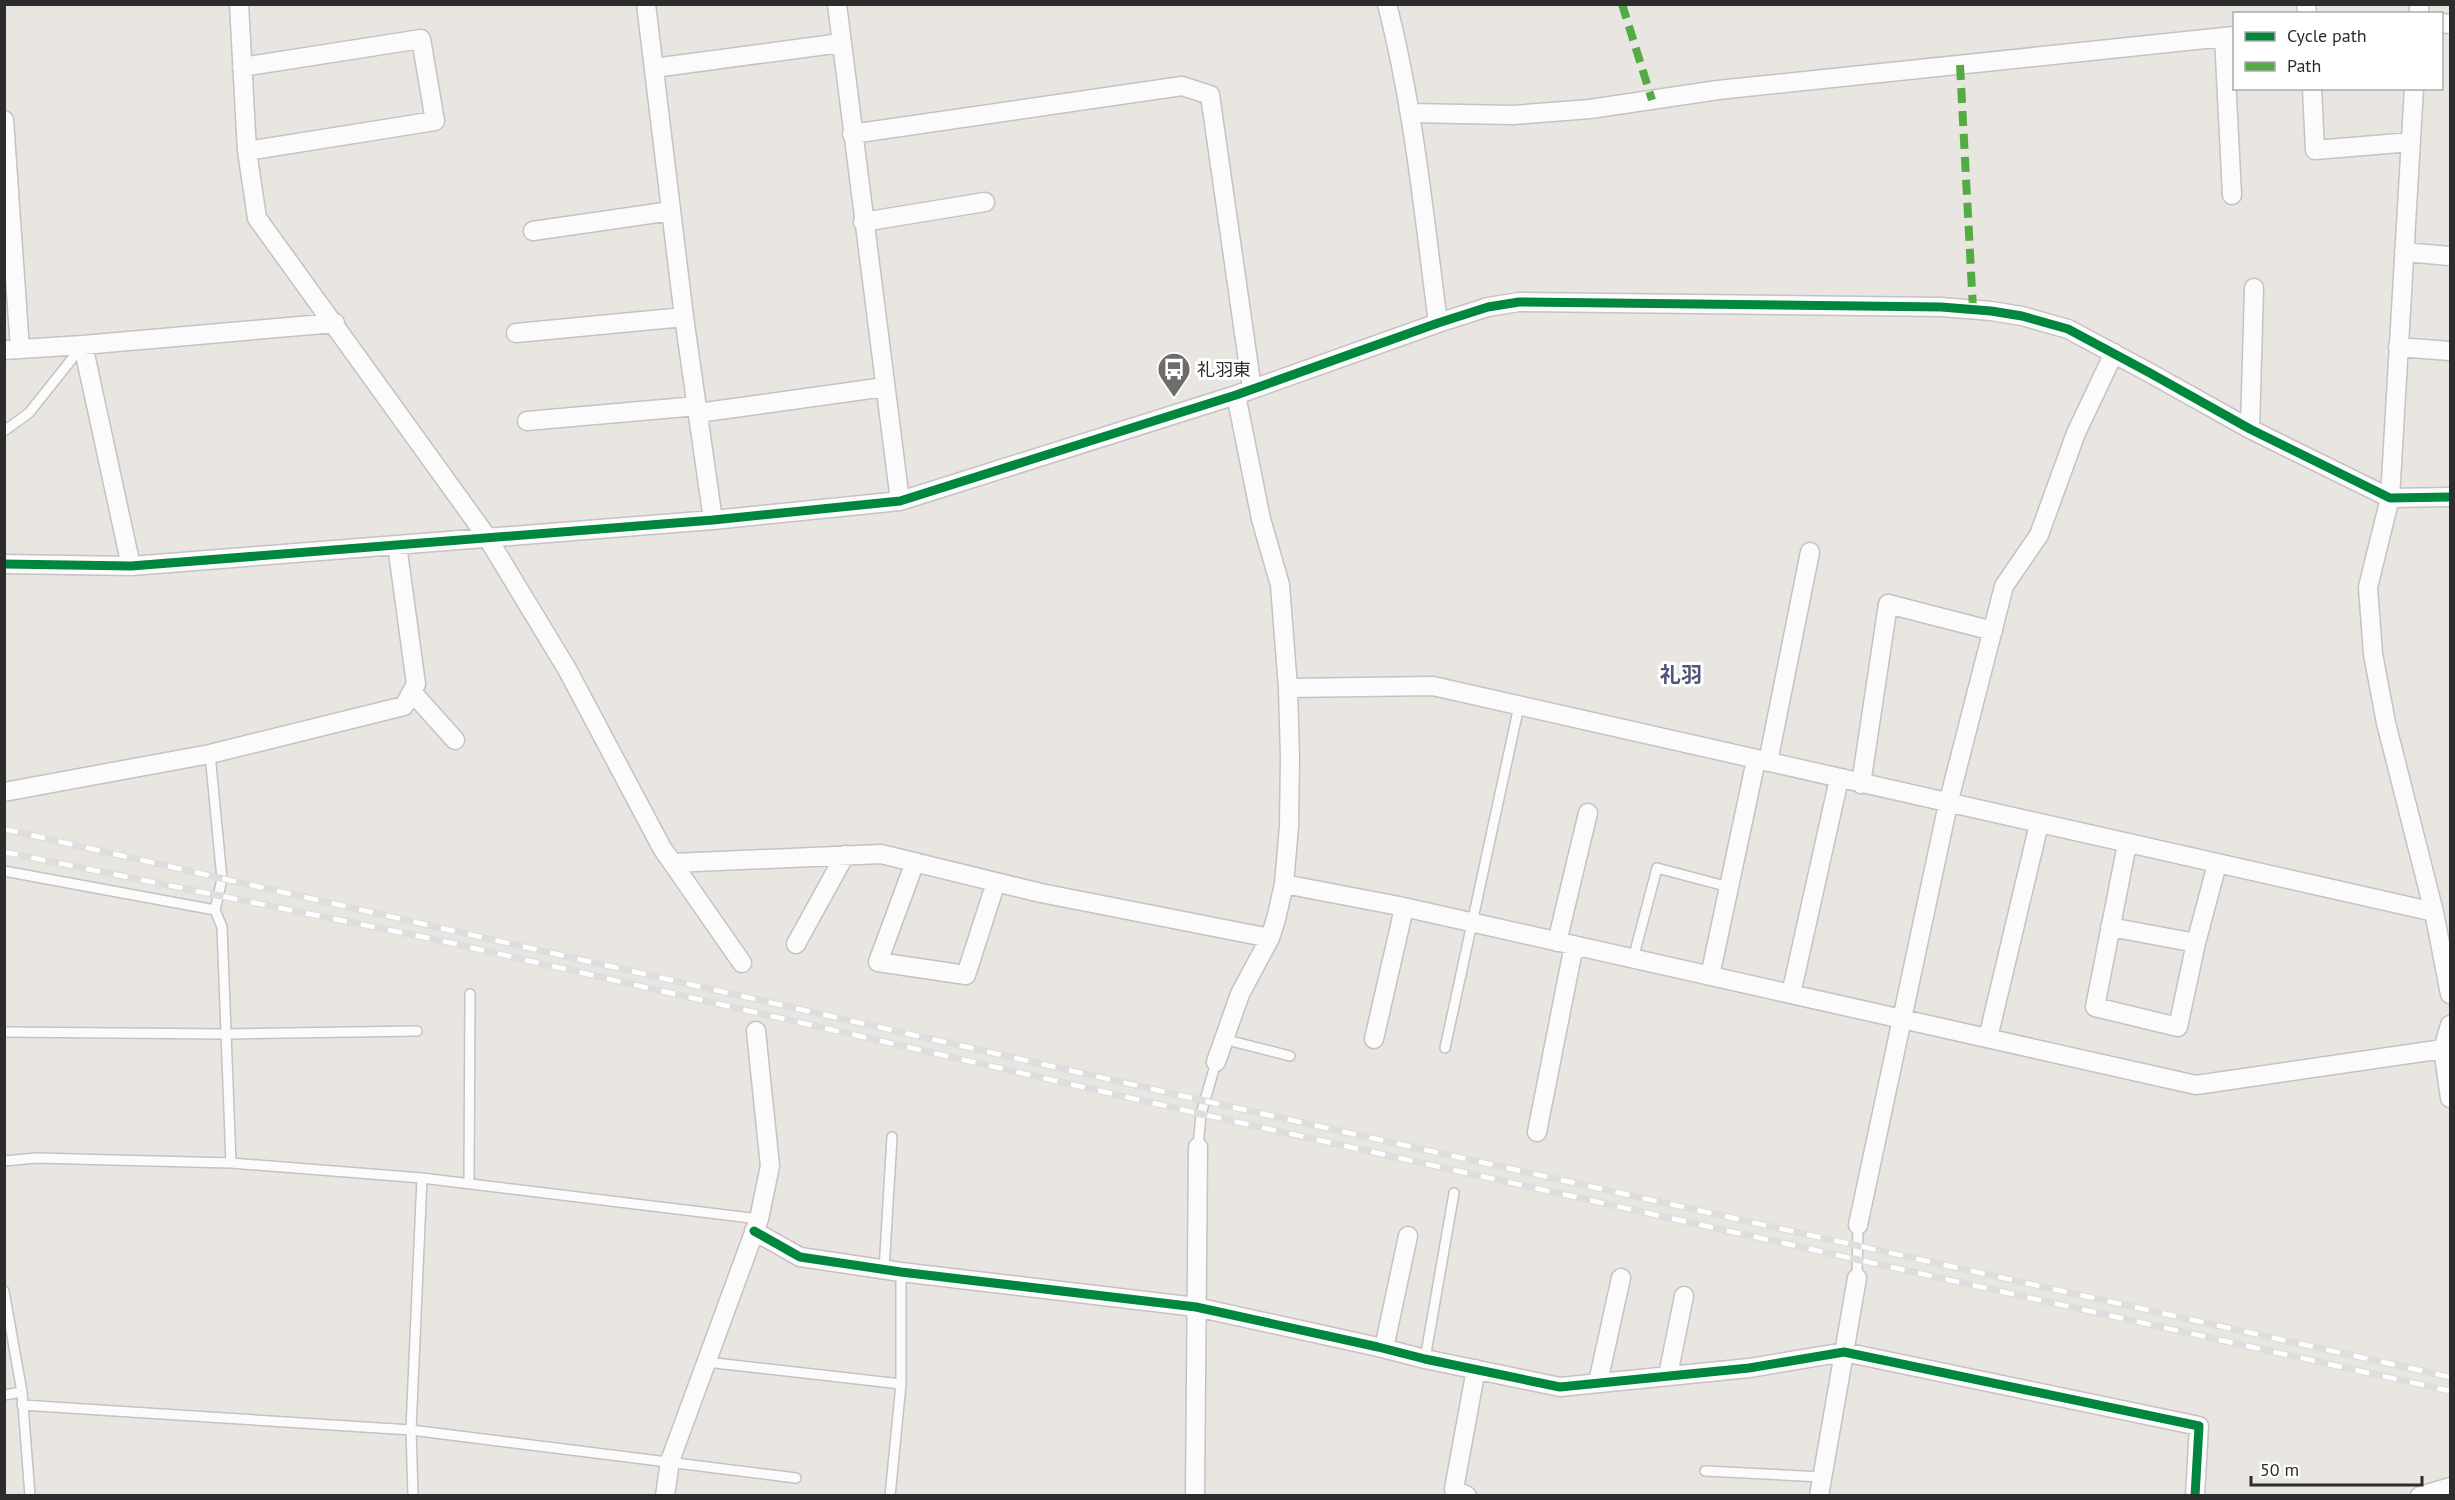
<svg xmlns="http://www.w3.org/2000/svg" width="2455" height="1500" font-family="'PT Sans','Noto Sans JP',sans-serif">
	<rect width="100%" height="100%" fill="#e9e6e2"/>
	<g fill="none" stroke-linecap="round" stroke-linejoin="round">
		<defs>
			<path id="service" d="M 4,431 L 29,413 L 83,345
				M 4,871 L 215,910 L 222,879 L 210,754
				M 215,910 L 222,927 L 231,1163
				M 1633,959 L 1657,868 L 1729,887
				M 4,1032 L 226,1034 L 417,1031
				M 1223,1039 L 1290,1056
				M 1445,1048 L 1519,706
				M 1198,1147 L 1201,1114 L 1216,1062
				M 4,1161 L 36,1158 L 231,1163 L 422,1178 L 759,1219
				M 469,1182 L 470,994
				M 884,1270 L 892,1137
				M 1857,1278 L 1858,1225
				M 4,1291 L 22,1392 L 30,1496
				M 1425,1359 L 1454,1193
				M 706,1362 L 901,1384 L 901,1272
				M 4,1395 L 22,1392
				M 22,1405 L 411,1430 L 796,1478
				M 1705,1471 L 1822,1477
				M 413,1496 L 411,1430 L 422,1178
				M 890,1496 L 901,1384"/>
			<path id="minor" d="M 239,4 L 247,151 L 257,218 L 487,537 L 567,669 L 662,848 L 742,963
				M 646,4 L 684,317 L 713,520
				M 837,4 L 900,501
				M 1387,4 C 1414,109 1424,216 1438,323
				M 2306,4 L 2307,14
				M 2419,14 L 2419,4
				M 2442,23 L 2450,24
				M 2224,37 L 2232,195
				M 242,67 L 421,39 L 435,121 L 247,151
				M 654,68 L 841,43
				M 2312,88 L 2315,150 L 2411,142
				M 2414,88 L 2390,498 L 2368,587 L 2373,654 L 2386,723 L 2434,912 L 2450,994
				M 1410,113 L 1513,115 L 1590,109 L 1718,90 L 2234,36
				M 4,120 L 20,349
				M 852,134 L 1182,86 L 1210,95 L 1252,389
				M 863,222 L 985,202
				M 533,231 L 671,211
				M 2404,252 L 2450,256
				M 516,333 L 684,317
				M 83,345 L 131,566
				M 2398,347 L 2450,351
				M 4,350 L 83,345 L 335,323
				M 698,413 L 885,387
				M 527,421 L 697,406
				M 2250,429 L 2254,288
				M 4,564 L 131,566 L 713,520 L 900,501 L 1236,395 L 1438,323 L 1488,307 L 1519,302 L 1941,307 L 1991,311 L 2022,316 L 2068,329 L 2150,373 L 2250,429 L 2390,498 L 2450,497
				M 1288,688 L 1433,686 L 2434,912
				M 412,692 L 455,740
				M 1768,762 L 1810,552
				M 1861,784 L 1888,604 L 1993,631
				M 4,792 L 210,754 L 404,706 L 416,684 L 397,545
				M 915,862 L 878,962 L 966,975 L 996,882
				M 673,863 L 881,854 L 1041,893 L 1270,938
				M 1284,884 L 1399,906 L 2196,1085 L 2443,1049
				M 2110,927 L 2196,943 L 2178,1027 L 2095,1007 L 2127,844
				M 1557,942 L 1588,813
				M 2196,943 L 2217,864
				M 796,944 L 845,855
				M 1710,976 L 1756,760
				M 1791,994 L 1839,779
				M 2450,1025 L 2443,1049 L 2450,1098
				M 1988,1038 L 2039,824
				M 1374,1039 L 1404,908
				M 1216,1062 L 1240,994 L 1270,938 L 1276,919 L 1284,884 L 1289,826 L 1290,758 L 1288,688 L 1280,585 L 1261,519 L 1236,395
				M 1537,1132 L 1574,945
				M 1858,1225 L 1948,804 L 2004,586 L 2039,535 L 2076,433 L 2114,353
				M 754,1231 L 800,1257 L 901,1272 L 1196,1307 L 1378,1347 L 1425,1359 L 1560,1387 L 1749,1368 L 1844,1352 L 2199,1426 L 2195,1496
				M 1384,1348 L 1408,1236
				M 1668,1375 L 1684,1296
				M 1598,1382 L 1621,1278
				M 665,1496 L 670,1461 L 759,1219 L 770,1166 L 756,1031
				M 1195,1496 L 1198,1147
				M 1467,1496 L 1454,1489 L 1476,1369
				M 1819,1496 L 1857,1278
				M 2420,1496 L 2450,1487"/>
		</defs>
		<use href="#service" stroke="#c4c2c2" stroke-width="12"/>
		<use href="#minor" stroke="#c4c2c2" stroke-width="21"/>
		<use href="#service" stroke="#fcfbfb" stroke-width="9"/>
		<use href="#minor" stroke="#fcfbfb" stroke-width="18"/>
		<defs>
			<path id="rail" d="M 4,829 L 1205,1101 L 2450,1377
				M 4,852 L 438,940 L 1201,1114 L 2450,1391"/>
		</defs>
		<use href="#rail" stroke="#dededf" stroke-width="7"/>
		<use href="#rail" stroke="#fff" stroke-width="4.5" stroke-dasharray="14" stroke-linecap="butt"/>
		<path stroke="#54ab44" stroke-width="8" stroke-dasharray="15 8" stroke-linecap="butt" d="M 1622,4 L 1652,100
			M 1960,65 L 1973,309"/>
		<defs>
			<path id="cycleway" d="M 4,564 L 131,566 L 713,520 L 900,501 L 1236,395 L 1438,323 L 1488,307 L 1519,302 L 1941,307 L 1991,311 L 2022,316 L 2068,329 L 2150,373 L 2250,429 L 2390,498 L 2450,497
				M 754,1231 L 800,1257 L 901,1272 L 1196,1307 L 1378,1347 L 1425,1359 L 1560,1387 L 1749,1368 L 1844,1352 L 2199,1426 L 2195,1496"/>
		</defs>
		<use href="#cycleway" stroke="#fff" stroke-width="13"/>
		<use href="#cycleway" stroke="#00873e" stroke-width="9"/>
	</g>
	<defs>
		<symbol id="bus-pin" viewBox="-11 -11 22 30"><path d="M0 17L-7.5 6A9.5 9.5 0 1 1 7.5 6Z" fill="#6e6d6c" stroke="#fff"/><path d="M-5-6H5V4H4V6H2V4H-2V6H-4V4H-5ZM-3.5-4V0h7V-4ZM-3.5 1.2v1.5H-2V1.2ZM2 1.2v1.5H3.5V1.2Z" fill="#fff"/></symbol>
	</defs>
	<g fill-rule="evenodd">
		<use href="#bus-pin" x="1155" y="350" width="38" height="52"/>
	</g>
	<g text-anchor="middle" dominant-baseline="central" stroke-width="6" stroke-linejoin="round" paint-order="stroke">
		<g font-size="18" fill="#2c2c2c" stroke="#fff" text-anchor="start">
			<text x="1197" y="369">礼羽東</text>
		</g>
		<g font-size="21" font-weight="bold" fill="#505678" stroke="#fff">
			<text x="1681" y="674">礼羽</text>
		</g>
	</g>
	<rect width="2455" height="1500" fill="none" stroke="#2c2c2c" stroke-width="12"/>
	<rect x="2233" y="12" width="210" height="78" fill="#ffffff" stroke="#ababab" stroke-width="1.5"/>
	<rect x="2245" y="32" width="30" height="9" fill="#00873e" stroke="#ababab" stroke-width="1.5"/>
	<text x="2287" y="42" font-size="18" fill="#2c2c2c">Cycle path</text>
	<rect x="2245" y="62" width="30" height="9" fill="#54ab44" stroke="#ababab" stroke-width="1.5"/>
	<text x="2287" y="72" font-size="18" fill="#2c2c2c">Path</text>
	<path d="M2251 1476v9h171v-9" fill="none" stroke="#2c2c2c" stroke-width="3"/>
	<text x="2260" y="1476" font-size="18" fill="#2c2c2c" stroke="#ffffff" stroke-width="4.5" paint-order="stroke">50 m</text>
</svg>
